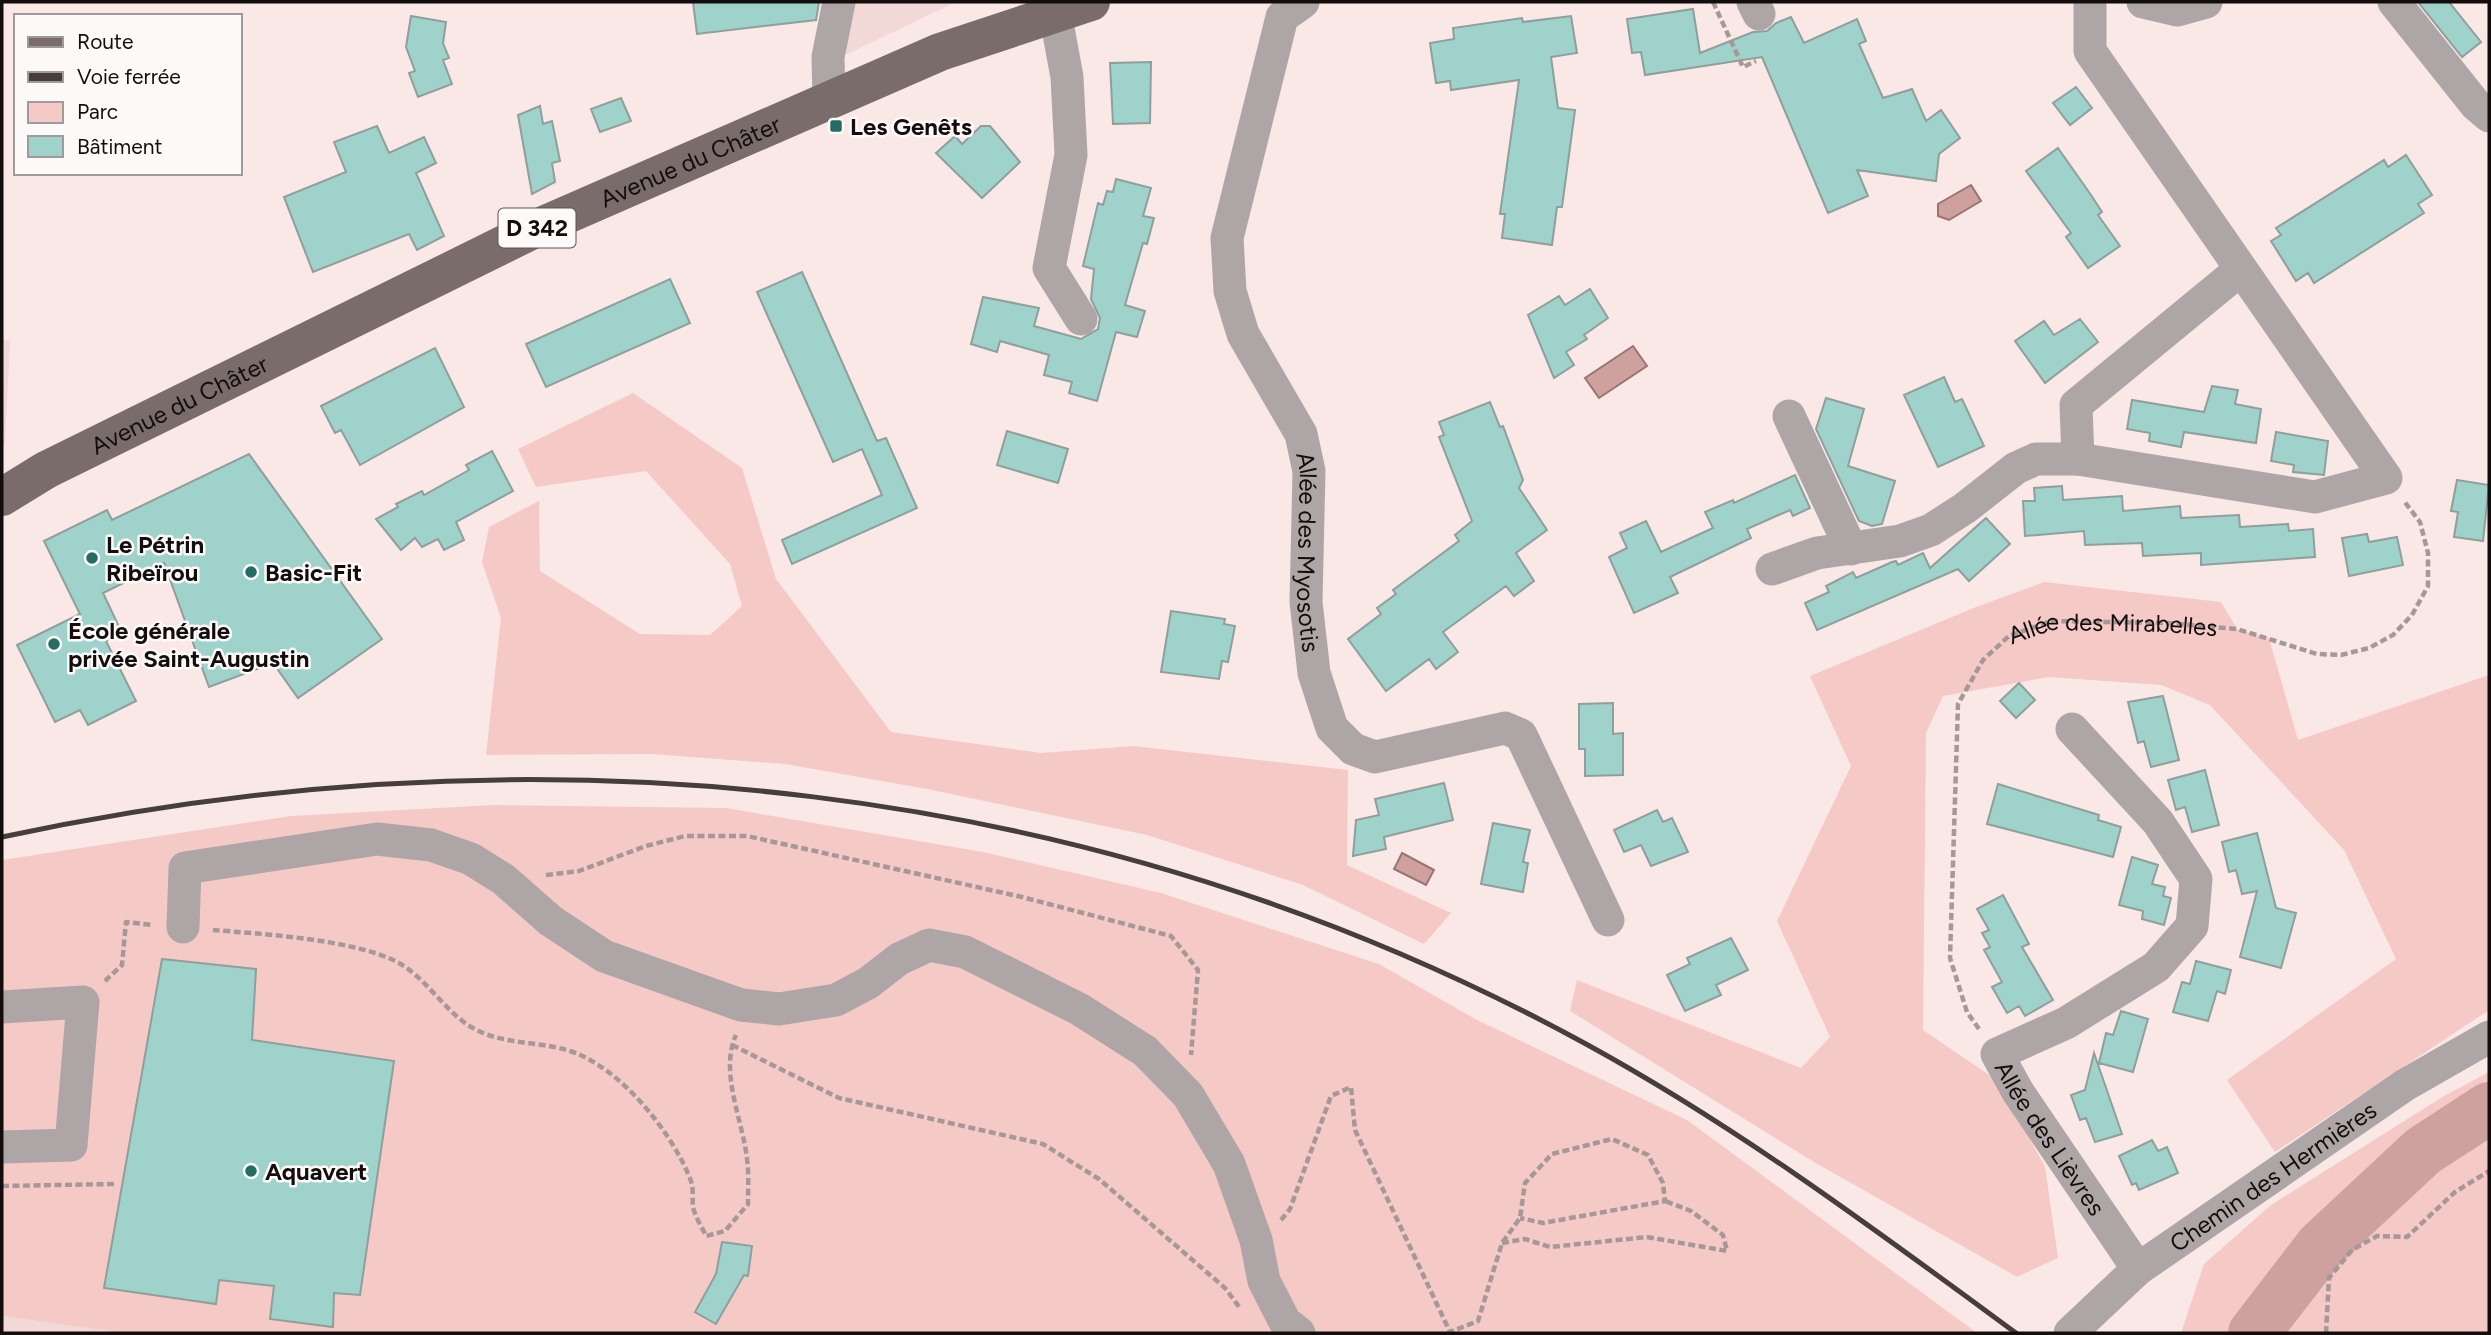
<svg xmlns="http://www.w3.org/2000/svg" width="2491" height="1335" font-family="Figtree,sans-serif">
	<rect width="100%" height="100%" fill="#fae8e7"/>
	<path fill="#f2d8d6" d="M 852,2 L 956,2 L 841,57 Z
		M 2,339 L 10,341 L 5,443 L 2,446 Z
		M 2,1316 L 124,1333 L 2,1333 Z"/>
	<path fill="#f5c9c6" d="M 633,393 L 742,468 L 776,579 L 891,732 L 1041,753 L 1133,746 L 1348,770 L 1347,865 L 1451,913 L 1424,944 L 1303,885 L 1147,835 L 927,789 L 785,764 L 652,754 L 486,755 L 501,618 L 482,562 L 489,527 L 539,501 L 540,571 L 640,634 L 710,635 L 742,606 L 730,564 L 646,471 L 536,487 L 518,449 Z
		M 2044,582 L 2221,602 L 2237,629 L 2269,638 L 2298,740 L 2489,675 L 2489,1010 L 2275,1152 L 2227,1080 L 2396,959 L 2344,850 L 2210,705 L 2161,685 L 2049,677 L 1943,696 L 1926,733 L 1923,1030 L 1998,1081 L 2045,1167 L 2058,1258 L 2017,1277 L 1814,1162 L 1570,1011 L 1577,980 L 1801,1068 L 1830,1037 L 1777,921 L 1851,766 L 1810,676 L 1976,607 Z
		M 494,805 L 726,808 L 983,852 L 1161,893 L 1379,964 L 1477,1020 L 1687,1120 L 1977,1333 L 124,1333 L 2,1316 L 2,860 L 291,816 Z
		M 2489,1072 L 2489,1333 L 2181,1333 L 2204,1264 L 2271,1205 L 2444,1096 Z"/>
	<path fill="#cea19e" stroke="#967572" stroke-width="2" d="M 1971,185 L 1981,201 L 1949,220 L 1938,216 L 1938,204 Z
		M 1633,346 L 1647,366 L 1599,398 L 1585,378 Z
		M 1402,853 L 1434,870 L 1426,885 L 1394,869 Z"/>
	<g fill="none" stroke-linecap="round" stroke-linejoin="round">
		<path stroke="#cea19e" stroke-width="52" d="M 2254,1333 L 2321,1246 L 2423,1151 L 2489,1108"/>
	</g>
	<path fill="#9fd2ca" stroke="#8e9f9c" stroke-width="2" d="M 693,2 L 819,2 L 816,20 L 697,34 Z
		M 2418,2 L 2449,2 L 2481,42 L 2462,57 Z
		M 1693,9 L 1700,53 L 1753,32 L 1767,31 L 1776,23 L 1791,17 L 1804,43 L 1857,19 L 1866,41 L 1859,44 L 1883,98 L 1912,89 L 1926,121 L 1941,110 L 1960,138 L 1939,154 L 1936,181 L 1857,170 L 1868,196 L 1828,213 L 1762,57 L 1645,75 L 1641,52 L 1632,53 L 1627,19 Z
		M 411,16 L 446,22 L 443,43 L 449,58 L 443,60 L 452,84 L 418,97 L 409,73 L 415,71 L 406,47 Z
		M 1571,16 L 1577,53 L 1551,57 L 1558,108 L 1575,110 L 1562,207 L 1557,207 L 1552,245 L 1502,238 L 1505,214 L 1500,214 L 1519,80 L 1451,90 L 1450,81 L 1436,83 L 1430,43 L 1454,39 L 1453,28 L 1522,18 L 1523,22 Z
		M 1151,62 L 1150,123 L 1113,124 L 1110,63 Z
		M 2076,87 L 2092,108 L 2070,125 L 2053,103 Z
		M 621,98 L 631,121 L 600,132 L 591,109 Z
		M 540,106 L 543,124 L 552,121 L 560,161 L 552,163 L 555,182 L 532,194 L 518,115 Z
		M 377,126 L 389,153 L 424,137 L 436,163 L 416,173 L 444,236 L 417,250 L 409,234 L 313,272 L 284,197 L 346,172 L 334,142 Z
		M 981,126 L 990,126 L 1020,162 L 982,198 L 936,153 L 955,136 L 962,144 Z
		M 2058,148 L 2091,195 L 2102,212 L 2098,215 L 2120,246 L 2088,268 L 2066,237 L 2071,233 L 2026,171 Z
		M 2406,155 L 2432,195 L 2418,204 L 2424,213 L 2314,283 L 2308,273 L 2296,281 L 2271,241 L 2281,235 L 2276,228 L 2384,160 L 2388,167 Z
		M 1116,179 L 1151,188 L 1143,216 L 1154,218 L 1147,244 L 1143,243 L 1125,305 L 1145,311 L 1137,337 L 1116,332 L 1097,401 L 1069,393 L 1072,382 L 1044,375 L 1049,355 L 1000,341 L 997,352 L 971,344 L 983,297 L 1039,308 L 1034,326 L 1081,339 L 1098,329 L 1100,318 L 1091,299 L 1094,269 L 1083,266 L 1098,203 L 1103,205 L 1107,191 L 1113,192 Z
		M 802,272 L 877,441 L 886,438 L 917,508 L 792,564 L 782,540 L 882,495 L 862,449 L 833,462 L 757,292 Z
		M 670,279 L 690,323 L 546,387 L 526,344 Z
		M 1590,289 L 1608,318 L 1584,335 L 1587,339 L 1566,352 L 1574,365 L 1554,378 L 1528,315 L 1559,296 L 1565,305 Z
		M 2080,319 L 2098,342 L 2045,383 L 2015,341 L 2044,321 L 2054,335 Z
		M 435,348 L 464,407 L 360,465 L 341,430 L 335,433 L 321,406 Z
		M 1944,377 L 1955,402 L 1962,399 L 1984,446 L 1938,467 L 1904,395 Z
		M 2212,386 L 2238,390 L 2235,404 L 2261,409 L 2256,443 L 2184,432 L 2181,447 L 2149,441 L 2150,433 L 2127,429 L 2132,400 L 2204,412 Z
		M 1826,398 L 1864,409 L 1848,466 L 1895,481 L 1882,524 L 1872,526 L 1859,521 L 1816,429 Z
		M 1490,402 L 1500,427 L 1503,426 L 1523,480 L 1519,488 L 1547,530 L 1516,553 L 1534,581 L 1514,596 L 1506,586 L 1443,632 L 1458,652 L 1436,669 L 1429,659 L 1386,691 L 1348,639 L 1381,614 L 1377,608 L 1396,594 L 1393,590 L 1459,541 L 1455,535 L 1472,521 L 1439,437 L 1444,435 L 1439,422 Z
		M 1007,431 L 1068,449 L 1058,483 L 997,465 Z
		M 2276,432 L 2328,441 L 2324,475 L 2293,472 L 2294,465 L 2271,461 Z
		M 492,451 L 513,491 L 456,522 L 464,540 L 444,550 L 438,539 L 422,547 L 415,538 L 401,550 L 376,519 L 398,507 L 396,504 L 422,491 L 424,495 L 469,470 L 466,465 Z
		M 249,454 L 382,639 L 298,698 L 273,663 L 209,687 L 164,563 L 103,593 L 122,633 L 106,641 L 136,701 L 88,725 L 80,710 L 55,722 L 17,645 L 80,614 L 44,541 L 107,510 L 112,520 Z
		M 1795,475 L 1810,508 L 1793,516 L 1790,510 L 1747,529 L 1751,538 L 1670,577 L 1678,593 L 1634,613 L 1609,557 L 1627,548 L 1620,533 L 1646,521 L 1661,552 L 1713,528 L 1705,512 L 1733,500 L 1734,503 Z
		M 2457,480 L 2489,485 L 2483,541 L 2454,537 L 2458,512 L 2451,511 Z
		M 2062,486 L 2063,500 L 2122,496 L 2123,511 L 2180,506 L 2181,518 L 2239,515 L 2240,527 L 2288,524 L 2289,531 L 2313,529 L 2315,557 L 2201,565 L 2201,553 L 2143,556 L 2142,543 L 2085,545 L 2084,531 L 2025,536 L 2023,501 L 2035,501 L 2034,488 Z
		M 1986,518 L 2010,544 L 1969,581 L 1958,569 L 1817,630 L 1805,603 L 1829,592 L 1826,586 L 1853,572 L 1856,578 L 1892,562 L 1896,561 L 1898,565 L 1923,553 L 1930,568 Z
		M 2367,534 L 2369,542 L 2397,537 L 2403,565 L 2349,576 L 2342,538 Z
		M 1171,611 L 1225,619 L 1224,624 L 1235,626 L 1228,662 L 1222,661 L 1219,679 L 1161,672 Z
		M 2019,683 L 2035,700 L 2016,718 L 2000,701 Z
		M 2163,696 L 2179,760 L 2151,767 L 2144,741 L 2138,743 L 2128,702 Z
		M 1613,703 L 1613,734 L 1623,733 L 1623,775 L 1585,776 L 1585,749 L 1579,749 L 1579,704 Z
		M 2205,770 L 2219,825 L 2192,832 L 2185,807 L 2176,810 L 2168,780 Z
		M 1444,783 L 1453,820 L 1384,837 L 1386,849 L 1353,856 L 1356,820 L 1379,815 L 1375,799 Z
		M 1998,784 L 2099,815 L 2098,820 L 2121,827 L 2113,857 L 1987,824 Z
		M 1657,810 L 1663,822 L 1672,818 L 1688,852 L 1651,866 L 1641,845 L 1624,852 L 1614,830 Z
		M 1493,823 L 1530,830 L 1523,862 L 1528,863 L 1523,892 L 1481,884 Z
		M 2257,833 L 2276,908 L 2296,913 L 2281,968 L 2240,957 L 2257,891 L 2242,894 L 2236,870 L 2229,872 L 2222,842 Z
		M 2132,857 L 2158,865 L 2152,884 L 2165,887 L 2163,896 L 2171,898 L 2164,925 L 2142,919 L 2143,911 L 2119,905 Z
		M 2003,895 L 2029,944 L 2022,947 L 2053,1000 L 2025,1016 L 2019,1006 L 2007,1013 L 1992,987 L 2002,982 L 1984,950 L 1990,947 L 1982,933 L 1989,930 L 1977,909 Z
		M 1731,938 L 1748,970 L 1716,985 L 1721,995 L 1685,1011 L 1667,975 L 1690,964 L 1687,958 Z
		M 162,959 L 256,969 L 252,1040 L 394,1061 L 360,1295 L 334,1293 L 333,1327 L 270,1319 L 274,1286 L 219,1280 L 216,1304 L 104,1288 Z
		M 2196,961 L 2231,970 L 2225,994 L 2217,991 L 2208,1021 L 2173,1012 L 2182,982 L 2190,984 Z
		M 2121,1011 L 2148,1019 L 2133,1072 L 2099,1063 L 2106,1033 L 2113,1035 Z
		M 2094,1053 L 2122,1134 L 2095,1142 L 2086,1118 L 2080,1120 L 2071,1095 L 2085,1090 Z
		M 2152,1140 L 2158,1151 L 2167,1147 L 2178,1173 L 2139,1190 L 2136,1183 L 2132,1185 L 2119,1156 Z
		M 722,1242 L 752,1246 L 748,1276 L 744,1275 L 716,1324 L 695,1312 L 716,1274 Z"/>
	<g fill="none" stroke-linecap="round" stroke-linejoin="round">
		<g stroke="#a69897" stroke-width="4.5" stroke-dasharray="7 3.5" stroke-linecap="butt">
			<path d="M 1713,2 L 1743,67 L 1756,61"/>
			<path d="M 546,875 L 579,871 L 646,846 L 685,836 L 747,836 L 1022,897 L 1171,936 L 1198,970 L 1191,1055"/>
			<path d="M 213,930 C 263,934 345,939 391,959 C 422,972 441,1007 468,1025 C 500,1046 536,1040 570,1051 C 620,1067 673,1133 691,1181 C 694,1189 692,1199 693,1207 C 695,1217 702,1227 706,1236 L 725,1231 L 748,1204 C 748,1189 749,1174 747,1159 C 743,1121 719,1072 736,1035"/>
			<path d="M 105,981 L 122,965 L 126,922 L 152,925"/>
			<path id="s1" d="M 1979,1029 L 1967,1012 L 1950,958 L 1958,704 L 1983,660 L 2009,636 L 2051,621 L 2167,623 L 2237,629 L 2317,654 L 2341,655 L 2369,648 L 2393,635 L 2412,615 L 2428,586 L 2428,553 L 2420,522 L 2404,501"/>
			<path d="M 732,1045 L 839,1098 L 1043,1144 L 1099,1179 L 1225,1288 L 1240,1308"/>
			<path d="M 2,1186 L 114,1184"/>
			<path d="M 1281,1220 L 1290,1209 L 1331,1096 L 1351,1087 L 1355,1130 L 1450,1332 L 1478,1321 L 1502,1243 L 1520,1218 L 1525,1183 L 1552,1154 L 1612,1139 L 1648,1155 L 1663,1183 L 1665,1201 L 1543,1223 L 1520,1218"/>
			<path d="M 1502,1243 L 1525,1239 L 1550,1247 L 1647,1237 L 1727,1251 L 1723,1235 L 1691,1211 L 1665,1201"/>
			<path d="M 2326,1333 L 2329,1278 L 2352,1250 L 2377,1236 L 2407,1237 L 2455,1192 L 2489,1171"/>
		</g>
		<g stroke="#aea6a6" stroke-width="33">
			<path id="s2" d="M 1303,2 L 1282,17 L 1227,238 L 1230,291 L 1243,334 L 1301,434 L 1309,471 L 1306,602 L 1314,673 L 1332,728 L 1353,749 L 1375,757 L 1505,728 L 1521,735 L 1608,920"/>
			<path d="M 1753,2 L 1759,14"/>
			<path d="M 2143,2 L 2177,10 L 2206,2"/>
			<path d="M 2394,2 L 2476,105 L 2489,116"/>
			<path d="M 1055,12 L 1067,77 L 1071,155 L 1049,268 L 1081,319"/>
			<path d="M 829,100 L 828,57 L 839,2"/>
			<path d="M 1789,416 L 1851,549"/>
			<path d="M 2078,459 L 2076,405 L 2240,270"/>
			<path d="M 1772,569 L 1817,553 L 1900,541 L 1931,530 L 1965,508 L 2016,468 L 2036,459 L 2078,459 L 2315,497 L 2386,478 L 2090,51 L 2090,2"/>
			<path id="s3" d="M 2072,729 L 2158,822 L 2196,879 L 2192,926 L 2156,967 L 2066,1023 L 1997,1054 L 2018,1092 L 2138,1269"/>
			<path d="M 183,927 L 185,868 L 377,839 L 431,845 L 471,859 L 503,879 L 551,921 L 604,956 L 741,1005 L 779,1009 L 836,1000 L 868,983 L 899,959 L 929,945 L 965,952 L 1079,1009 L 1145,1051 L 1188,1095 L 1229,1164 L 1256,1240 L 1264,1281 L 1285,1322 L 1299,1333"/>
			<path d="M 2,1007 L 83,1002 L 71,1145 L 2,1147"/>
			<path id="s4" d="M 2070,1333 L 2138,1269 L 2405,1085 L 2489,1037"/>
		</g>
		<path stroke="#796c6b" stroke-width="38" id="s5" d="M 2,497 L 46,470 L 539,227 L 940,52 L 1091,2"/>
		<path stroke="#463d3d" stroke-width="5" d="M 2,837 C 542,721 1098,777 1586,1044 C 1738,1127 1877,1231 2016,1333"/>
	</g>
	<g fill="#246c64" stroke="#fdf9f9" stroke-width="2.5">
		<rect x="829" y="119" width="14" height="14" rx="3.5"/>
		<circle cx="92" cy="558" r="7"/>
		<circle cx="251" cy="572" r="7"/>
		<circle cx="54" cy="644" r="7"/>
		<circle cx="251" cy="1171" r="7"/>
	</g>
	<g text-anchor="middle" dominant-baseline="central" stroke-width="5" stroke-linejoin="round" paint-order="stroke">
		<rect fill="#fdf9f9" stroke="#595454" stroke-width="2" x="498.5" y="208.5" width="77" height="39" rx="5"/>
		<g font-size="23" font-weight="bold" fill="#130d0d">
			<text x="537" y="228">D 342</text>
		</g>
		<g font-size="24" font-weight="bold" fill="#130d0d" stroke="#fdf9f9" text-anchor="start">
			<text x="850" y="126">Les Genêts</text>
			<text x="106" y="544">Le Pétrin<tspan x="106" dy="28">Ribeïrou</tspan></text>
			<text x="265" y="572">Basic-Fit</text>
			<text x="68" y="630">École générale<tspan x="68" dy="28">privée Saint-Augustin</tspan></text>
			<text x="265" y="1171">Aquavert</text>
		</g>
		<g font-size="24" fill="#130d0d" stroke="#fdf9f9">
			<text stroke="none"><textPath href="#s5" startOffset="766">Avenue du Châter</textPath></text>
			<text stroke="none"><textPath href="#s5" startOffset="200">Avenue du Châter</textPath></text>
			<text stroke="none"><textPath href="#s2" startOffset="586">Allée des Myosotis</textPath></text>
			<text stroke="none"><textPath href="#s1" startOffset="523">Allée des Mirabelles</textPath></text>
			<text stroke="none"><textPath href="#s3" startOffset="578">Allée des Lièvres</textPath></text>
			<text stroke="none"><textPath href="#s4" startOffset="257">Chemin des Hermières</textPath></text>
		</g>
	</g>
	<rect width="2491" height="1335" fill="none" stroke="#130d0d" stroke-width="7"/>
	<rect x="14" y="14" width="228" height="161" fill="#fdf9f9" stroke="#9f9b9b" stroke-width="2"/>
	<rect x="28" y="37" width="35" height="10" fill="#796c6b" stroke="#9f9b9b" stroke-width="2"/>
	<text x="77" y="49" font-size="21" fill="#130d0d">Route</text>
	<rect x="28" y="72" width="35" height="10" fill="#463d3d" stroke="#9f9b9b" stroke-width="2"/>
	<text x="77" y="84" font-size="21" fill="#130d0d">Voie ferrée</text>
	<rect x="28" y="102" width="35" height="21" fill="#f5c9c6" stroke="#9f9b9b" stroke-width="2"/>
	<text x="77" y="119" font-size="21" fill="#130d0d">Parc</text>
	<rect x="28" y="136" width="35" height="21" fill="#9fd2ca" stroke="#9f9b9b" stroke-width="2"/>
	<text x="77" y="154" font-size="21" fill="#130d0d">Bâtiment</text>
</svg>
